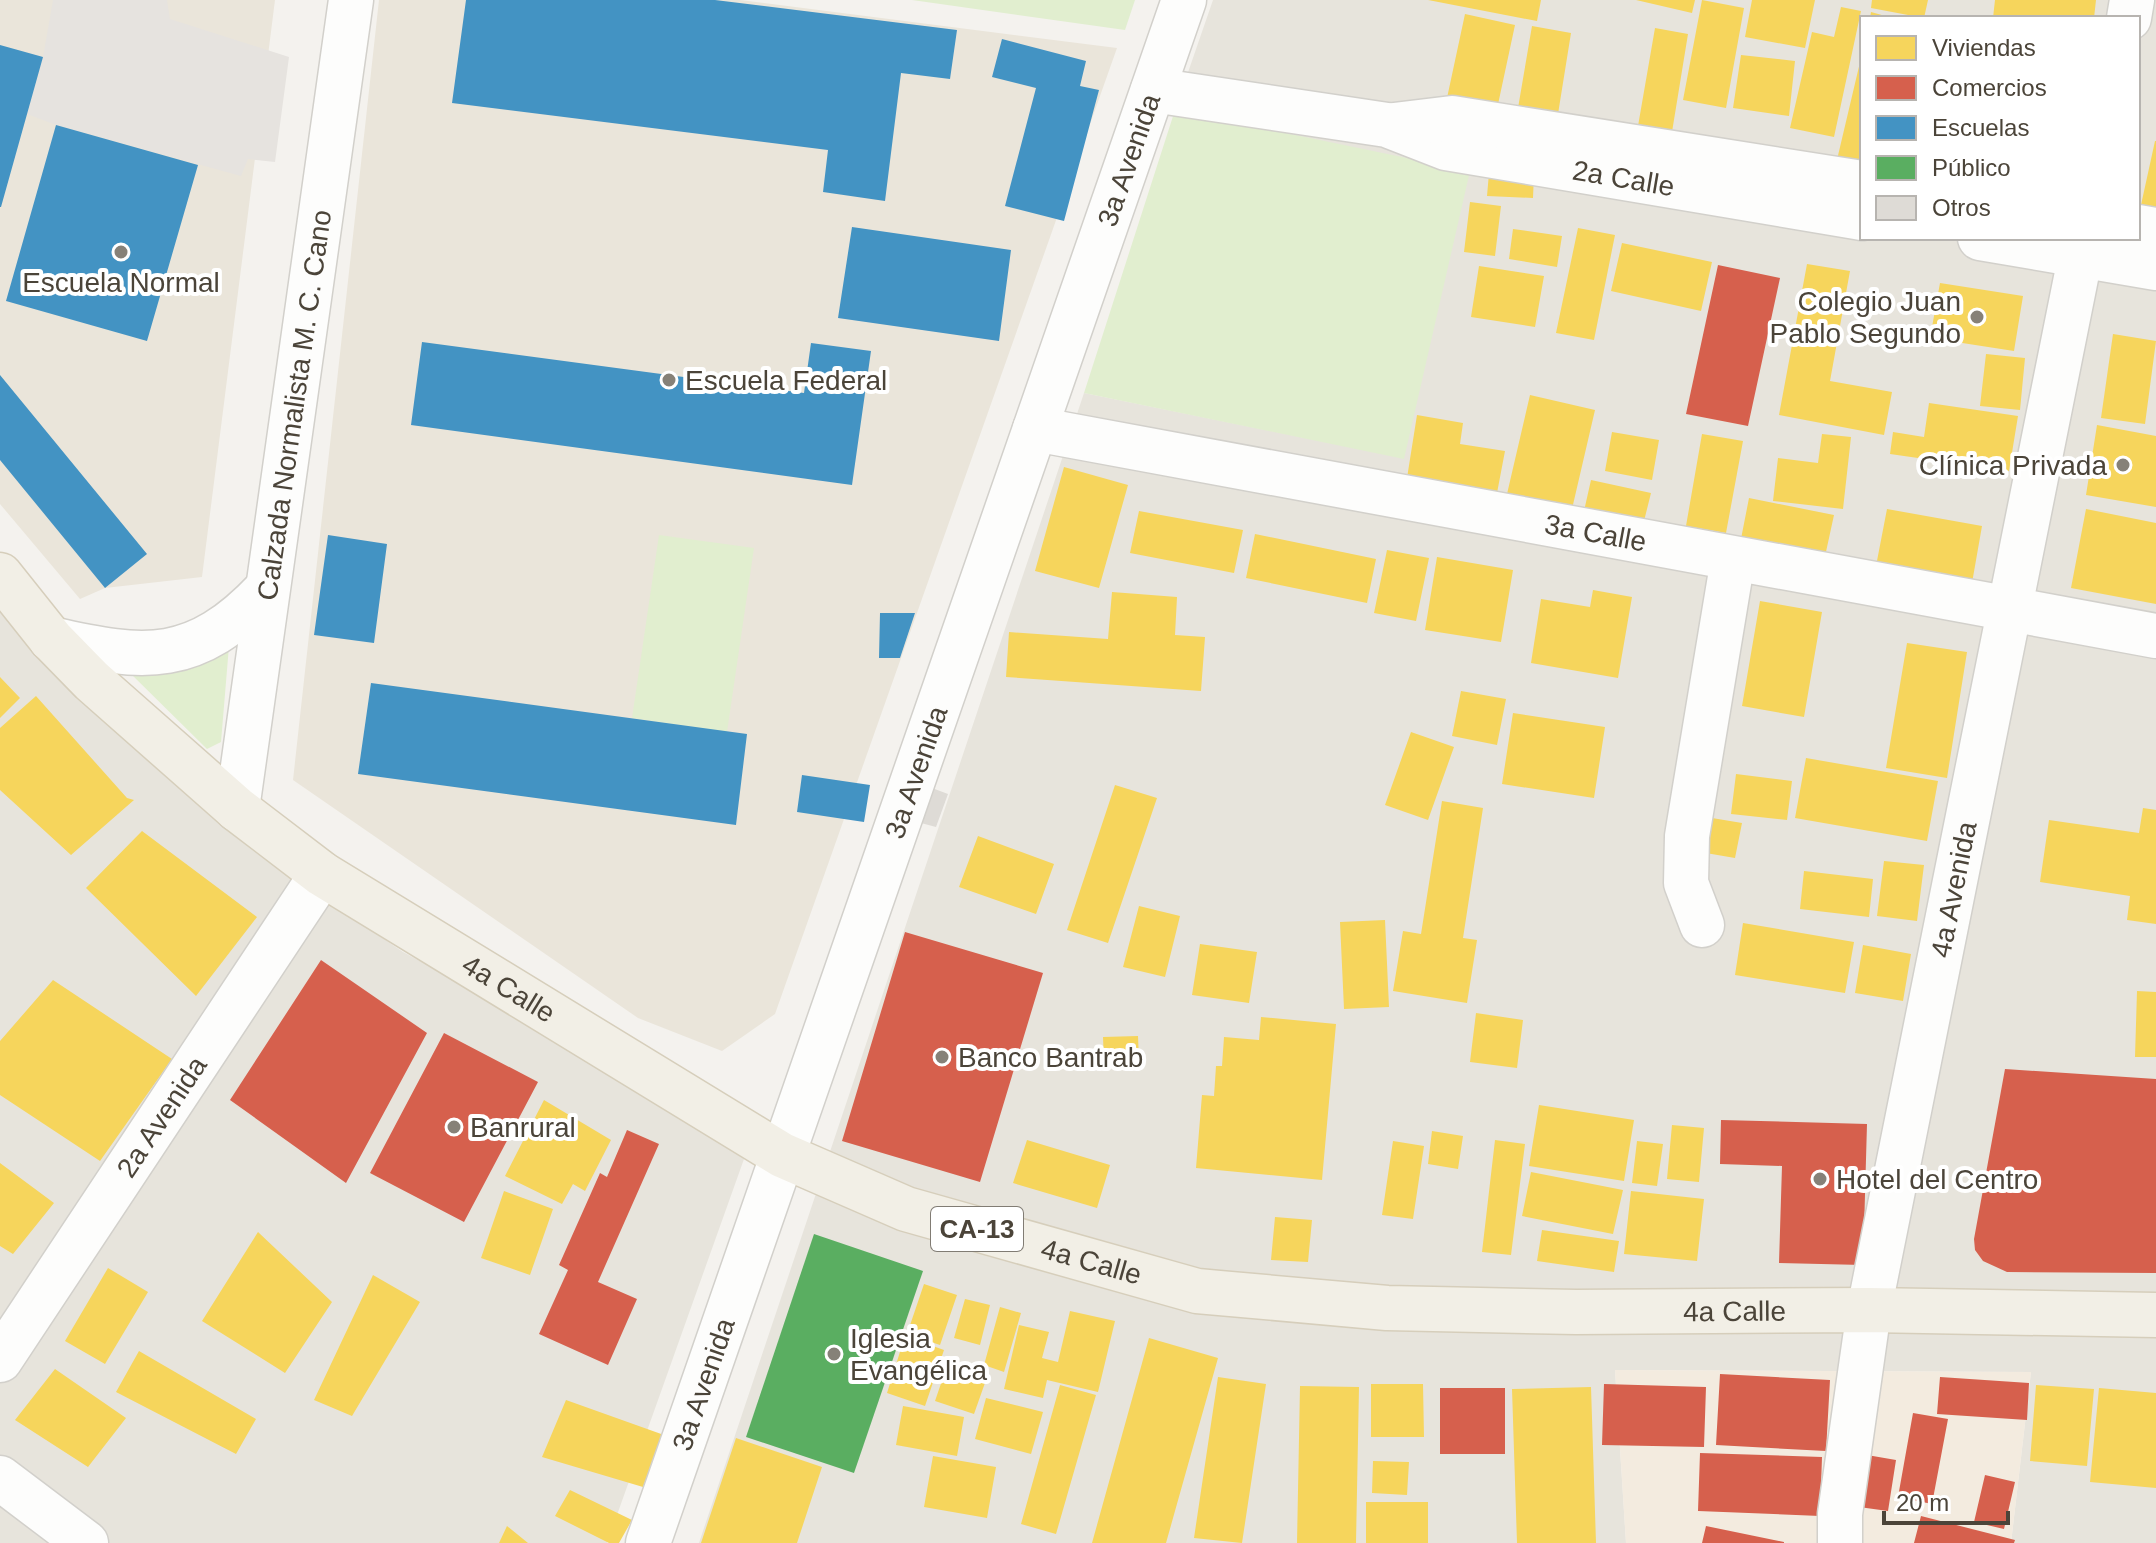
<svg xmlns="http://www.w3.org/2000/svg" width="2156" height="1543" font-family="Arial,sans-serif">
	<rect width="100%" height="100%" fill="#f4f2ee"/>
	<path fill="#e7e4dc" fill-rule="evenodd" d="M 1213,0 L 2156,0 L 2156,1543 L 2011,1543 L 2031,1372 L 1615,1370 L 1626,1543 L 699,1543 L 1084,393 L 1404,458 L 1175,110 ZM 1862,18 L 2138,18 L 2138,238 L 1862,238 Z
		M 0,593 L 273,864 L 403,952 L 618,1068 L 744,1159 L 607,1543 L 0,1543 Z"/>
	<path fill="#f3ebdf" d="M 1615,1370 L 2031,1372 L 2011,1543 L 1626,1543 Z"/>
	<path fill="#eae5da" d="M 0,0 L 275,0 L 202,577 L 105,588 L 80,599 L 0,504 Z
		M 379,0 L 740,0 L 1117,48 L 775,1014 L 722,1051 L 638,1018 L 293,780 Z"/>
	<path fill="#e1eecf" d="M 912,0 L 1135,0 L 1125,30 Z
		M 1175,110 L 1470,171 L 1404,459 L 1084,393 Z
		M 659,535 L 754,548 L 727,732 L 632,718 Z
		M 229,646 L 221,742 L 207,749 L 129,672 Z"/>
	<path fill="#e6e3df" d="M 53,0 L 167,0 L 170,19 L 289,57 L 275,162 L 248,159 L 241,176 L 56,125 L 27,114 L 43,57 Z"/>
	<path fill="#f6d55c" d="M 1428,0 L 1541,0 L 1537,21 Z
		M 1636,0 L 1695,0 L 1692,13 Z
		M 1702,0 L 1744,8 L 1726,108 L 1683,100 Z
		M 1752,0 L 1815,0 L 1805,48 L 1745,37 Z
		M 1872,0 L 1928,0 L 1924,18 L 1871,8 Z
		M 1995,0 L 2096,0 L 2094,18 L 1993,18 Z
		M 1841,7 L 1861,11 L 1834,137 L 1790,128 L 1812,32 L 1834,37 Z
		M 1871,12 L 1889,17 L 1889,18 L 1870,18 Z
		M 1465,14 L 1515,25 L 1497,109 L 1447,98 Z
		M 1532,26 L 1571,33 L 1558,114 L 1518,108 Z
		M 1655,28 L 1688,34 L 1672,132 L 1638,126 Z
		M 1741,55 L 1795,61 L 1789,116 L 1733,108 Z
		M 1861,58 L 1862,58 L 1862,170 L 1836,164 Z
		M 2155,141 L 2156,141 L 2156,209 L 2141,205 Z
		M 1489,173 L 1534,174 L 1533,198 L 1487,196 Z
		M 1470,202 L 1501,206 L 1495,256 L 1464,252 Z
		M 1578,228 L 1615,235 L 1594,340 L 1556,333 Z
		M 1513,229 L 1562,236 L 1557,267 L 1509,259 Z
		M 1622,243 L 1712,262 L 1701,311 L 1611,291 Z
		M 1807,264 L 1850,271 L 1830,381 L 1892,392 L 1884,435 L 1779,415 Z
		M 1479,266 L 1544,276 L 1535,327 L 1471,317 Z
		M 1940,283 L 2023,296 L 2014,351 L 1930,338 Z
		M 2113,334 L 2156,341 L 2145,424 L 2101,418 Z
		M 1986,354 L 2025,358 L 2020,410 L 1980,406 Z
		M 1530,395 L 1595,410 L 1572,509 L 1507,494 Z
		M 1929,403 L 2018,416 L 2009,471 L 1890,454 L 1893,432 L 1924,437 Z
		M 1417,415 L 1463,423 L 1460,444 L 1505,451 L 1497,493 L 1407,478 Z
		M 2097,425 L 2156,436 L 2156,507 L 2086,495 Z
		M 1612,432 L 1659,440 L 1652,480 L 1605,471 Z
		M 1702,434 L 1743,441 L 1726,533 L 1686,526 Z
		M 1822,434 L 1851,437 L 1843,509 L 1773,501 L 1778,458 L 1818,463 Z
		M 1064,467 L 1128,485 L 1099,588 L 1035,571 Z
		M 1591,480 L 1651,493 L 1643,525 L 1584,511 Z
		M 1749,498 L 1834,515 L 1824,561 L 1740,544 Z
		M 1887,509 L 1982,526 L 1972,583 L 1876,566 Z
		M 2086,509 L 2156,523 L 2156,604 L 2071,588 Z
		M 1139,511 L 1243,530 L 1234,573 L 1130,553 Z
		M 1255,534 L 1376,559 L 1367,603 L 1246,578 Z
		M 1387,550 L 1429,558 L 1416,621 L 1374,613 Z
		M 1437,557 L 1513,570 L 1501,642 L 1425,630 Z
		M 1593,590 L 1632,597 L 1618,678 L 1531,663 L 1541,599 L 1590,607 Z
		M 1112,592 L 1177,597 L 1175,635 L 1205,637 L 1201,691 L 1006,677 L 1009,632 L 1108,639 Z
		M 1760,601 L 1822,612 L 1804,717 L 1742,706 Z
		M 1907,643 L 1967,652 L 1947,778 L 1886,768 Z
		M 0,677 L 20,698 L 0,718 Z
		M 1461,691 L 1506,699 L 1497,745 L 1452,736 Z
		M 36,696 L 127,798 L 134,800 L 71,855 L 0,790 L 0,728 Z
		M 1513,713 L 1605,727 L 1594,798 L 1502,784 Z
		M 1411,732 L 1454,747 L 1428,820 L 1385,805 Z
		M 1806,758 L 1938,781 L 1927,841 L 1795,818 Z
		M 1736,774 L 1792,781 L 1787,820 L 1731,814 Z
		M 1115,785 L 1157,798 L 1108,943 L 1067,930 Z
		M 1442,801 L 1483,808 L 1463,938 L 1477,940 L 1467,1003 L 1393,991 L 1403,931 L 1421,934 Z
		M 2143,808 L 2156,810 L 2156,924 L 2127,920 L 2130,896 L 2040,882 L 2049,820 L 2139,833 Z
		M 1706,817 L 1742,823 L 1735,858 L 1700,852 Z
		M 142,831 L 257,917 L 196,996 L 86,888 Z
		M 978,836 L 1054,864 L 1036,914 L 959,887 Z
		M 1884,861 L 1924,865 L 1917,921 L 1877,916 Z
		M 1804,871 L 1873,879 L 1869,917 L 1800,909 Z
		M 1139,906 L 1180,916 L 1165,977 L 1123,967 Z
		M 1385,920 L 1389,1007 L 1344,1009 L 1340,922 Z
		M 1743,923 L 1854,942 L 1845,993 L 1735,975 Z
		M 1200,944 L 1257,952 L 1249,1003 L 1192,995 Z
		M 1863,945 L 1911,954 L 1903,1001 L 1855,993 Z
		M 53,980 L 172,1059 L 100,1161 L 0,1095 L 0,1041 Z
		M 2137,991 L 2156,992 L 2156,1057 L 2135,1057 Z
		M 1476,1013 L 1523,1020 L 1517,1068 L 1470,1062 Z
		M 1261,1017 L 1336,1024 L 1322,1180 L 1196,1168 L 1202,1095 L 1214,1096 L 1216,1066 L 1222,1066 L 1224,1037 L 1259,1040 Z
		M 1138,1036 L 1139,1060 L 1104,1062 L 1103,1037 Z
		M 544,1100 L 611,1140 L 585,1191 L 573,1184 L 562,1204 L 505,1176 Z
		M 1539,1105 L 1634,1120 L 1624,1181 L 1529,1166 Z
		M 1672,1125 L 1704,1128 L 1699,1182 L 1667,1179 Z
		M 1432,1131 L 1463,1136 L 1458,1169 L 1428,1164 Z
		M 1027,1140 L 1110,1165 L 1097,1208 L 1013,1183 Z
		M 1495,1140 L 1525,1144 L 1511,1255 L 1482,1252 Z
		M 1393,1141 L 1424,1146 L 1413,1219 L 1382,1215 Z
		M 1637,1141 L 1663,1144 L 1657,1186 L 1632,1183 Z
		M 0,1163 L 54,1203 L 13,1254 L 0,1246 Z
		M 1531,1172 L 1623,1190 L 1613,1234 L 1522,1216 Z
		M 504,1191 L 553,1209 L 530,1275 L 481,1258 Z
		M 1631,1191 L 1704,1199 L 1697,1261 L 1624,1254 Z
		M 1275,1217 L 1312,1220 L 1308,1262 L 1271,1260 Z
		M 1542,1230 L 1619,1241 L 1614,1272 L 1537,1261 Z
		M 258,1232 L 332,1302 L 285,1373 L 202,1321 Z
		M 108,1268 L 148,1292 L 105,1364 L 65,1341 Z
		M 373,1275 L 420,1302 L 352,1416 L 314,1400 Z
		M 924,1284 L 957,1295 L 940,1345 L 907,1334 Z
		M 965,1299 L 990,1305 L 980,1345 L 954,1338 Z
		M 1000,1307 L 1021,1313 L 1004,1372 L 984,1365 Z
		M 1070,1311 L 1115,1321 L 1098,1392 L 1047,1380 L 1043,1398 L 1004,1389 L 1019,1325 L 1049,1332 L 1042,1358 L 1058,1362 Z
		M 905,1336 L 944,1350 L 925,1406 L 887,1393 Z
		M 1149,1338 L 1218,1358 L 1166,1543 L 1092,1543 Z
		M 139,1351 L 256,1419 L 236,1454 L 116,1392 Z
		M 947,1366 L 986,1380 L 974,1414 L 935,1401 Z
		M 55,1369 L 126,1418 L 88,1467 L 15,1420 Z
		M 1218,1377 L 1266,1384 L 1242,1543 L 1194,1538 Z
		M 1371,1384 L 1423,1384 L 1424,1437 L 1371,1437 Z
		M 1060,1385 L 1096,1395 L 1056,1534 L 1021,1524 Z
		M 2036,1385 L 2094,1389 L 2087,1466 L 2030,1461 Z
		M 1300,1386 L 1359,1387 L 1356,1543 L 1297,1543 Z
		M 1591,1387 L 1596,1543 L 1517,1543 L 1512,1389 Z
		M 2099,1388 L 2156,1393 L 2156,1488 L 2090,1482 Z
		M 986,1398 L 1043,1412 L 1031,1454 L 975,1439 Z
		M 566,1400 L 664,1435 L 643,1487 L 542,1457 Z
		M 903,1406 L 964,1417 L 957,1456 L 896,1445 Z
		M 736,1438 L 822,1467 L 797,1543 L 701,1543 Z
		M 933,1456 L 996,1467 L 987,1518 L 924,1507 Z
		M 1373,1461 L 1409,1462 L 1407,1495 L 1372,1493 Z
		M 570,1490 L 632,1520 L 619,1543 L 609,1543 L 555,1516 Z
		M 1366,1502 L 1428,1502 L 1428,1543 L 1366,1543 Z
		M 507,1526 L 528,1543 L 499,1543 Z"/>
	<path fill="#d6604d" d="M 1718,265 L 1780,278 L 1748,426 L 1686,414 Z
		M 905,932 L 1043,973 L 980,1182 L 842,1141 Z
		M 321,960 L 427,1033 L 346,1183 L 230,1100 Z
		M 444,1033 L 538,1082 L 464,1222 L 370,1173 Z
		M 2005,1069 L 2156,1079 L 2156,1273 L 2007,1272 L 1983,1261 L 1975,1250 L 1974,1239 Z
		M 1721,1120 L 1867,1124 L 1863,1265 L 1779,1263 L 1782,1166 L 1720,1164 Z
		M 627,1130 L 659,1144 L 598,1282 L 637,1299 L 608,1365 L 539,1334 L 568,1270 L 559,1265 L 600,1173 L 607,1177 Z
		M 1720,1374 L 1830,1380 L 1826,1451 L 1716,1445 Z
		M 1940,1377 L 2029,1383 L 2027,1420 L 1937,1414 Z
		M 1604,1384 L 1706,1387 L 1704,1447 L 1602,1445 Z
		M 1440,1388 L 1505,1388 L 1505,1454 L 1440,1454 Z
		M 1913,1413 L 1948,1419 L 1932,1504 L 1898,1497 Z
		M 1700,1453 L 1822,1457 L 1820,1516 L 1698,1511 Z
		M 1867,1455 L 1896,1460 L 1888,1511 L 1859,1507 Z
		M 1985,1475 L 2015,1482 L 2004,1529 L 1974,1522 Z
		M 1921,1516 L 2015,1540 L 2014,1543 L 1914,1543 Z
		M 1706,1526 L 1784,1542 L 1784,1543 L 1702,1543 Z"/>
	<path fill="#4393c3" d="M 466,0 L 715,0 L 957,30 L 950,79 L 901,73 L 885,201 L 823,192 L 828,150 L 452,103 Z
		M 1002,39 L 1086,61 L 1080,86 L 1099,90 L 1064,221 L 1005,206 L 1036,88 L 992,77 Z
		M 0,45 L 43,57 L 1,207 L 0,207 Z
		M 56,125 L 198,165 L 147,341 L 6,301 Z
		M 852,227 L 1011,250 L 999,341 L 838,318 Z
		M 422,342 L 804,393 L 811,343 L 871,351 L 852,485 L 411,425 Z
		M 0,375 L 147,554 L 105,588 L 0,460 Z
		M 328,535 L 387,544 L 374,643 L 314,635 Z
		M 880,613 L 915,613 L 900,658 L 879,658 Z
		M 371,683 L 747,734 L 736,825 L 358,774 Z
		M 802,775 L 870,785 L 864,822 L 797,812 Z"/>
	<path fill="#5aae61" d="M 814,1234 L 923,1271 L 854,1473 L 746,1437 Z"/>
	<path fill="#dedbd6" d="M 932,788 L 948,794 L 936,827 L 921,823 Z"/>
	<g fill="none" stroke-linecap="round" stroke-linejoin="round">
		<defs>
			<g id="minor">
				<path d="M 2129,18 L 2132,0"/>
				<path id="s1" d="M 1153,90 L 1387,125 L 1446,148 L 1862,218"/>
				<path d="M 1394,125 L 1452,118 L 1862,183"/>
				<path d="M 2138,227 L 2156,230"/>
				<path d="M 1980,238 L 2156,268"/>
				<path id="s2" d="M 1035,429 L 2156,636"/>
				<path d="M 51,639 C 146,661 195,665 266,590"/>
				<path id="s3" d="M 237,809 L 351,0"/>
				<path d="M 1702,925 L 1686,883 L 1687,836 L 1733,559"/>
				<path id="s4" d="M 0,1360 L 322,874"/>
				<path d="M 0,1478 L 86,1543"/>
				<path id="s5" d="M 648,1543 L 1184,0"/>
				<path id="s6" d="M 1840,1543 L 1840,1514 L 1869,1310 L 2084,238"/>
			</g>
			<g id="major">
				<path id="s7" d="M 0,575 L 51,639 L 92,681 L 237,809 L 322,874 L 782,1155 L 906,1209 L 1197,1291 L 1387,1308 L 1576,1312 L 1869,1310 L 2156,1315"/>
			</g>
		</defs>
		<use href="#minor" stroke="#d2d0cb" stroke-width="47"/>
		<use href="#major" stroke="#d6cebb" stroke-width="47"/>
		<use href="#minor" stroke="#fdfdfc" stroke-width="44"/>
		<use href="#major" stroke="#f2efe6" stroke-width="44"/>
	</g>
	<g fill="#868178" stroke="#fff" stroke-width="3">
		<circle cx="121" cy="252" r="8"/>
		<circle cx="1977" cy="317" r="8"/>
		<circle cx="669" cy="380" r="8"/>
		<circle cx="2123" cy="465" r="8"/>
		<circle cx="942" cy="1057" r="8"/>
		<circle cx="454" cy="1127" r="8"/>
		<circle cx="1820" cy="1179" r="8"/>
		<circle cx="834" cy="1354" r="8"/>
	</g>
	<g text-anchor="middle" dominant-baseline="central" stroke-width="8" stroke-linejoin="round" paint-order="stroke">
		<rect fill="#fff" stroke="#817c74" stroke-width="2" x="931" y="1207" width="92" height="44" rx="6"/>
		<g font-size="26" font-weight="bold" fill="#4b4439">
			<text x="977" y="1229">CA-13</text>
		</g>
		<g font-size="28" fill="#4b4439" stroke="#fff">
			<text stroke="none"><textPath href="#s5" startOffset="1464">3a Avenida</textPath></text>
			<text stroke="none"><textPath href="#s1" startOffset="480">2a Calle</textPath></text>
			<text stroke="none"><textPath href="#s3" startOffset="408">Calzada Normalista M. C. Cano</textPath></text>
			<text stroke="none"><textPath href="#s2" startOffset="570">3a Calle</textPath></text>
			<text stroke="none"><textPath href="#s5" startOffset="816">3a Avenida</textPath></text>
			<text stroke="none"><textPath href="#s6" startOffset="664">4a Avenida</textPath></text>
			<text stroke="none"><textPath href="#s7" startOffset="660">4a Calle</textPath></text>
			<text stroke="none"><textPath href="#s4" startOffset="292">2a Avenida</textPath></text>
			<text stroke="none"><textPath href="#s7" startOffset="1308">4a Calle</textPath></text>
			<text stroke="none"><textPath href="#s7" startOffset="1956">4a Calle</textPath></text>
			<text stroke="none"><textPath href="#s5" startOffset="168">3a Avenida</textPath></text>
		</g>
		<g font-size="28" fill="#4b4439" stroke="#fff" text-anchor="start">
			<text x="121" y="282" text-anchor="middle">Escuela Normal</text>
			<text x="1961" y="301" text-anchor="end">Colegio Juan<tspan x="1961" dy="32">Pablo Segundo</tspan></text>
			<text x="685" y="380">Escuela Federal</text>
			<text x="2107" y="465" text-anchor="end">Clínica Privada</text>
			<text x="958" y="1057">Banco Bantrab</text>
			<text x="470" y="1127">Banrural</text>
			<text x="1836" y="1179">Hotel del Centro</text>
			<text x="850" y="1338">Iglesia<tspan x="850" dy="32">Evangélica</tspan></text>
		</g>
	</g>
	<rect x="1860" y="16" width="280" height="224" fill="#ffffff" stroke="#b7b4b0" stroke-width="2"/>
	<rect x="1876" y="36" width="40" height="24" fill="#f6d55c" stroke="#b7b4b0" stroke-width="2"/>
	<text x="1932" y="56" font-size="24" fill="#4b4439">Viviendas</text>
	<rect x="1876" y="76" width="40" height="24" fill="#d6604d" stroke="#b7b4b0" stroke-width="2"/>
	<text x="1932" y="96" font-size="24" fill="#4b4439">Comercios</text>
	<rect x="1876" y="116" width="40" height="24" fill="#4393c3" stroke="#b7b4b0" stroke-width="2"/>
	<text x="1932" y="136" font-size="24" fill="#4b4439">Escuelas</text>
	<rect x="1876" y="156" width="40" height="24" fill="#5aae61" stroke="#b7b4b0" stroke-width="2"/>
	<text x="1932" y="176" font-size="24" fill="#4b4439">Público</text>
	<rect x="1876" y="196" width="40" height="24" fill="#dedbd6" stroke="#b7b4b0" stroke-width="2"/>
	<text x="1932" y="216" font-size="24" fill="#4b4439">Otros</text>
	<path d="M1884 1511v12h124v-12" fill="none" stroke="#4b4439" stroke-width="4"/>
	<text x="1896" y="1511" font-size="24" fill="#4b4439" stroke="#ffffff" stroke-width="6" paint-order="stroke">20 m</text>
</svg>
